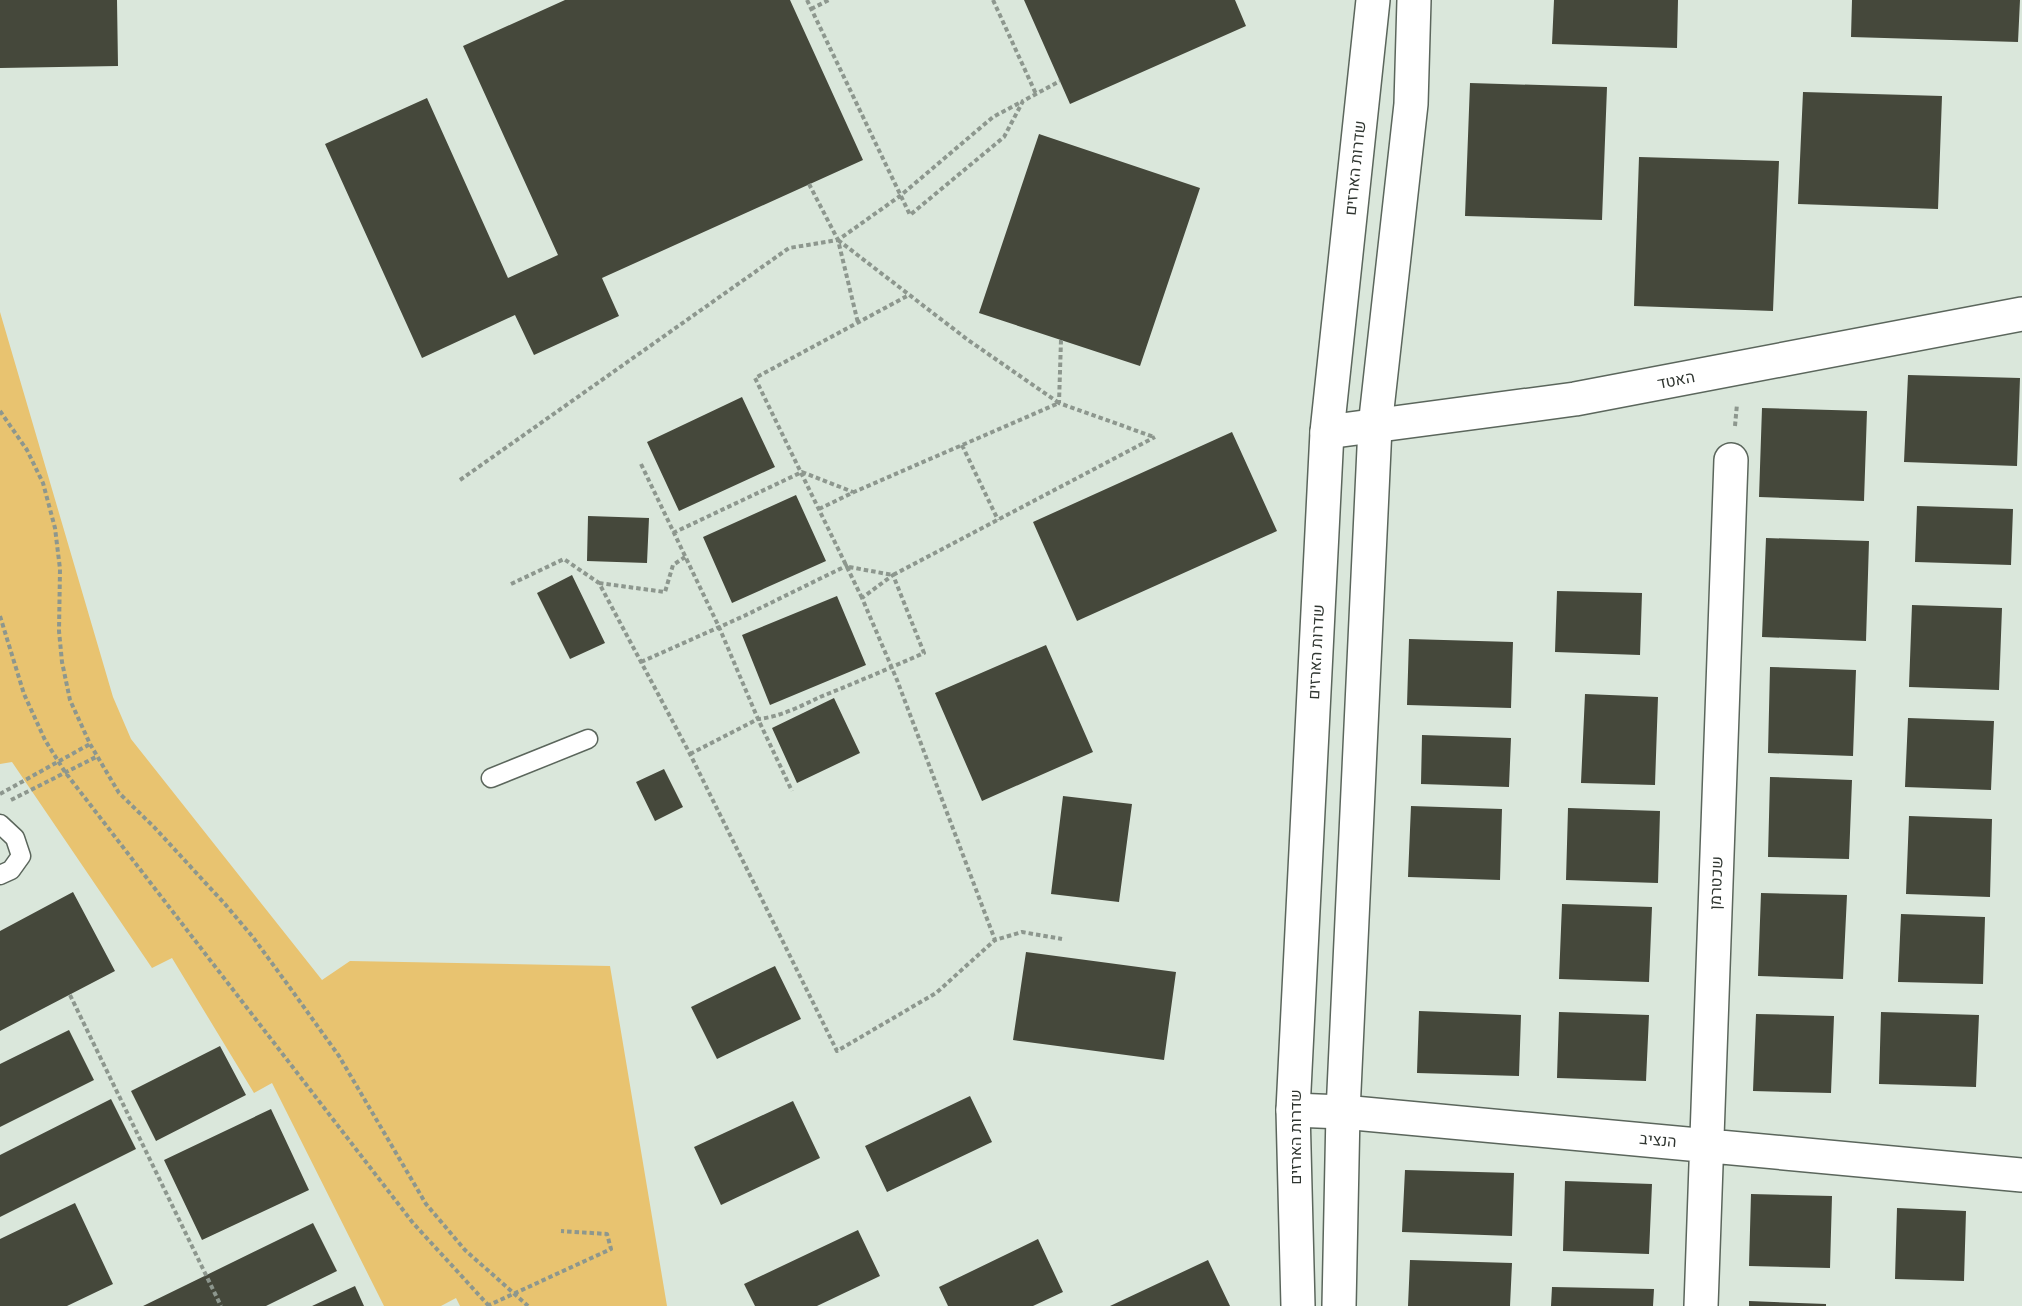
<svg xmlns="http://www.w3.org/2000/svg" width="2022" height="1306" font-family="'Fira Sans Condensed',Heebo,sans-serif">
	<rect width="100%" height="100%" fill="#dae7db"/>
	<path fill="#e8c370" d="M 0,312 L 113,697 L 131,739 L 322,980 L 350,961 L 610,966 L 667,1306 L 460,1306 L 456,1298 L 441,1306 L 384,1306 L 272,1083 L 254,1093 L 172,958 L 152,968 L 12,762 L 0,764 Z"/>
	<path fill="#45483b" d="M 0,0 L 117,0 L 118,66 L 0,68 Z
		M 565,0 L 790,0 L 863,160 L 602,278 L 619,316 L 534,355 L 515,315 L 422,358 L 325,144 L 427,98 L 508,278 L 558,255 L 463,46 Z
		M 1024,0 L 1235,0 L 1246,26 L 1070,104 Z
		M 1554,0 L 1678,0 L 1677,48 L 1552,44 Z
		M 1852,0 L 2020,0 L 2018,42 L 1851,37 Z
		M 1470,83 L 1607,87 L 1602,220 L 1465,216 Z
		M 1803,92 L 1942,96 L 1938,209 L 1798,204 Z
		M 1039,134 L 1200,188 L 1140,366 L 979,313 Z
		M 1639,157 L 1779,161 L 1773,311 L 1634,306 Z
		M 1908,375 L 2020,378 L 2017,466 L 1904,462 Z
		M 742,397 L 775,467 L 679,511 L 647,442 Z
		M 1762,408 L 1867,411 L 1864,501 L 1759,497 Z
		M 1232,432 L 1277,531 L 1077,621 L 1033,522 Z
		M 796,495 L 826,561 L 732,603 L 703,537 Z
		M 1917,506 L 2013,509 L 2011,565 L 1915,562 Z
		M 588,516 L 649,518 L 647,563 L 587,561 Z
		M 1766,538 L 1869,541 L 1866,641 L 1762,637 Z
		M 572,575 L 605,643 L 570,659 L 537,593 Z
		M 1557,591 L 1642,593 L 1640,655 L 1555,652 Z
		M 837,596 L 866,665 L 770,705 L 742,635 Z
		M 1912,605 L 2002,608 L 1999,690 L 1909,687 Z
		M 1409,639 L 1513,642 L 1511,708 L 1407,705 Z
		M 1046,645 L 1093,752 L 982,801 L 935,693 Z
		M 1770,667 L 1856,670 L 1853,756 L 1768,753 Z
		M 1585,694 L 1658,697 L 1655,785 L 1581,783 Z
		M 834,698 L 860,753 L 797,783 L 772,728 Z
		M 1908,718 L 1994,721 L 1991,790 L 1905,787 Z
		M 1422,735 L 1511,738 L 1509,787 L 1421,784 Z
		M 664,769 L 683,807 L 655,821 L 636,782 Z
		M 1770,777 L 1852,780 L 1849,859 L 1768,857 Z
		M 1063,796 L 1132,804 L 1119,902 L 1051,894 Z
		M 1411,806 L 1502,809 L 1500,880 L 1408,877 Z
		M 1568,808 L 1660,811 L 1658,883 L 1566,880 Z
		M 1909,816 L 1992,819 L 1990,897 L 1906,894 Z
		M 73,892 L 115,971 L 0,1031 L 0,931 Z
		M 1761,893 L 1847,895 L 1843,979 L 1758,976 Z
		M 1562,904 L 1652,907 L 1649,982 L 1559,979 Z
		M 1901,914 L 1985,917 L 1983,984 L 1898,982 Z
		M 1026,952 L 1176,972 L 1164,1060 L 1013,1040 Z
		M 775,966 L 801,1019 L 717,1059 L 691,1007 Z
		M 1419,1011 L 1521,1015 L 1519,1076 L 1417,1073 Z
		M 1559,1012 L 1649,1015 L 1646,1081 L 1557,1078 Z
		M 1881,1012 L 1979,1015 L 1976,1087 L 1879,1084 Z
		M 1756,1014 L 1834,1016 L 1831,1093 L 1753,1091 Z
		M 69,1030 L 94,1080 L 0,1127 L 0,1064 Z
		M 220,1046 L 246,1095 L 156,1141 L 131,1091 Z
		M 970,1096 L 992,1142 L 887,1192 L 865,1146 Z
		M 111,1099 L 136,1149 L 0,1217 L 0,1155 Z
		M 793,1101 L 820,1158 L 721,1205 L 694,1147 Z
		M 271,1109 L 309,1190 L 202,1240 L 164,1160 Z
		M 1405,1170 L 1514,1173 L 1512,1236 L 1402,1232 Z
		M 1565,1181 L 1652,1184 L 1649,1254 L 1563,1251 Z
		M 1751,1194 L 1832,1196 L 1830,1268 L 1749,1266 Z
		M 75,1203 L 113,1284 L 67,1306 L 0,1306 L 0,1239 Z
		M 1897,1208 L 1966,1211 L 1964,1281 L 1895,1279 Z
		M 313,1223 L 337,1271 L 266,1306 L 143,1306 Z
		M 858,1230 L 880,1276 L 817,1306 L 755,1306 L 744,1284 Z
		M 1038,1239 L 1063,1292 L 1033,1306 L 948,1306 L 939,1287 Z
		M 1208,1260 L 1230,1306 L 1110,1306 Z
		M 1410,1260 L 1512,1263 L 1510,1306 L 1408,1306 Z
		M 355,1286 L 364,1306 L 312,1306 Z
		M 1552,1287 L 1654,1289 L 1653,1306 L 1551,1306 Z
		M 1749,1301 L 1826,1304 L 1826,1306 L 1749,1306 Z"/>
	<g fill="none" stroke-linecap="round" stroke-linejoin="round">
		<defs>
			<path id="service" d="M 491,778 L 588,739
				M 0,824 L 15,838 L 21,856 L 11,870 L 0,875"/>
			<path id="minor" d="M 1327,432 L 1575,399 L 2022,314
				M 1293,1110 L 1343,1112 L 2022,1175
				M 1701,1306 L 1731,460"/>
			<path id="tertiary" d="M 1298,1306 L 1293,1110 L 1327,432 L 1373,0
				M 1339,1306 L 1343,1112 L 1375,427 L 1411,104 L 1414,0"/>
		</defs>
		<use href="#service" stroke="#5b665c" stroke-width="21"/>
		<use href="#minor" stroke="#5b665c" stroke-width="36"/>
		<use href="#tertiary" stroke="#5b665c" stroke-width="36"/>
		<path stroke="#8d978e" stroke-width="4" stroke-dasharray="4.5 3" stroke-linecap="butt" d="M 807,0 L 910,215 L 1004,137 L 1023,101 L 1060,81
			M 993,0 L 1036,94
			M 811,9 L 829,0
			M 809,184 L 838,240 L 858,323
			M 1061,340 L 1059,403 L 1154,437
			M 0,411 L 27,450 L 43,483 L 55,528 L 60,569 L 59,631 L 62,662 L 70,700 L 90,744 L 119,793 L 154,827 L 224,903 L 252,936 L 288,985 L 339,1056 L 426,1204 L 465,1250 L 528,1306
			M 1735,426 L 1737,404
			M 962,445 L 998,520
			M 641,464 L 719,627 L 758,719 L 792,791
			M 460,480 L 789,248 L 838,240 L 900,196 L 993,117 L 1023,101
			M 819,509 L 854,492 L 1059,403 L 968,340 L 838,240
			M 673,533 L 802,472 L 853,492
			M 849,567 L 893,575 L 1155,437
			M 599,583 L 665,592 L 673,565 L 685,557
			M 511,584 L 564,559 L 599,583 L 690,754 L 837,1051 L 936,993 L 995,940 L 1022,932 L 1062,939
			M 862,598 L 755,378 L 909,295
			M 0,616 L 24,694 L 45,740 L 65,772 L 413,1223 L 489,1306
			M 641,662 L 744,616 L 848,565
			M 690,754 L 758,719 C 780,717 801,706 820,697 C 855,683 890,668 924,653 L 893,575 L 862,598 L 897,680 L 995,940
			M 0,794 L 90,744
			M 11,800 L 98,756
			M 70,995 L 221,1306
			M 487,1306 L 611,1249 L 607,1234 L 561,1231"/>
		<use href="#service" stroke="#fff" stroke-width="18"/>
		<use href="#minor" stroke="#fff" stroke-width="33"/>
		<use href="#tertiary" stroke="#fff" stroke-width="33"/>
	</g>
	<g text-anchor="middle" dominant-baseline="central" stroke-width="6" stroke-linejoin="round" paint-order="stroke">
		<g font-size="16" fill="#303631" stroke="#fff">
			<text transform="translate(1355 168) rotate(-84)">שדרות הארזים</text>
			<text transform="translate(1676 380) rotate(-11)">האטד</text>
			<text transform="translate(1316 652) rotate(-87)">שדרות הארזים</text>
			<text transform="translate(1716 883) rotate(-88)">שכטרמן</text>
			<text transform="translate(1295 1137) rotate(-90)">שדרות הארזים</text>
			<text transform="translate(1658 1140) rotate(5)">הנציב</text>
		</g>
	</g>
</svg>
